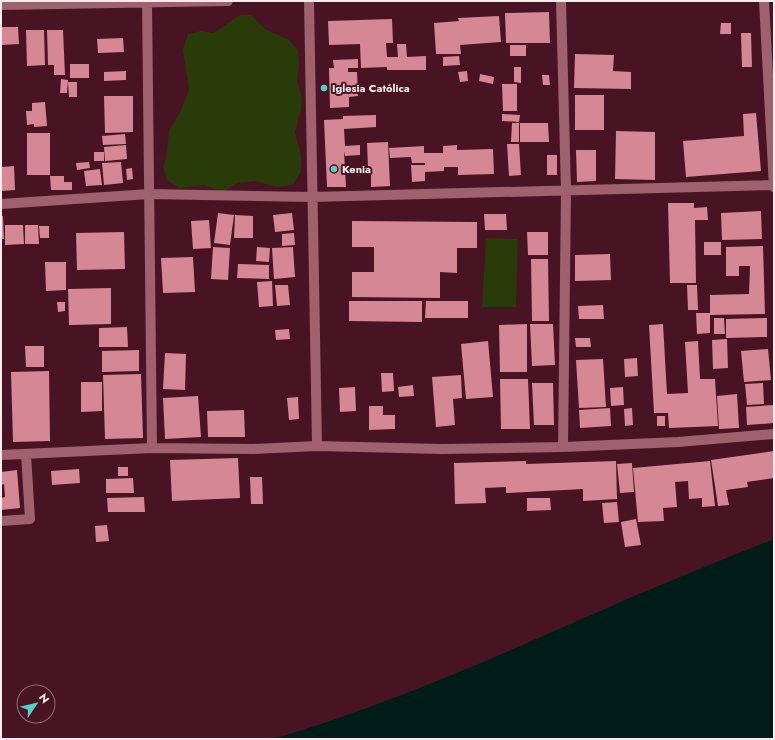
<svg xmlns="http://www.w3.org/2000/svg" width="775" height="740" font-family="Jost,sans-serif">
	<rect width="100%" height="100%" fill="#481322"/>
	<path fill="#293b09" d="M 240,15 L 251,15 L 265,29 L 289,40 L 298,50 L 299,65 L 297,81 L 302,97 L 301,111 L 295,132 L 301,156 L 301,171 L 293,185 L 277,187 L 255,181 L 238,183 L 222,192 L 204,185 L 179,188 L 167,180 L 163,167 L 166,158 L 169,131 L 180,112 L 189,90 L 183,50 L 188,34 L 201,31 L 213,33 Z
		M 486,238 L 518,239 L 516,307 L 482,307 Z"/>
	<path fill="#001c19" d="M 774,539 L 774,739 L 273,739 C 395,703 509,651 625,600 C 674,579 724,559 774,539 Z"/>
	<path fill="#d68796" d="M 549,12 L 550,43 L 506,43 L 505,13 Z
		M 499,16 L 501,42 L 460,45 L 461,54 L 436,54 L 434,23 L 459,21 L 458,18 Z
		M 392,19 L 393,43 L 386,43 L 387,57 L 398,57 L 397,44 L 406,44 L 407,57 L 426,56 L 426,70 L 387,70 L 387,67 L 361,68 L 360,44 L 329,45 L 328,21 Z
		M 721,23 L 731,23 L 731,34 L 720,34 Z
		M 1,27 L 18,27 L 19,44 L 1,45 Z
		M 26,30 L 44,30 L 45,65 L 27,66 Z
		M 47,30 L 63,30 L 65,75 L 54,75 L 54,65 L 48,65 Z
		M 741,33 L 751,33 L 752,67 L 742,67 Z
		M 123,38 L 124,52 L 98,53 L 97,39 Z
		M 510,45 L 526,45 L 526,56 L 510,56 Z
		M 575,54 L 614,55 L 613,71 L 631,72 L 631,89 L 574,88 Z
		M 459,56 L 460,65 L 443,66 L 443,57 Z
		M 358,59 L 358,68 L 348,68 L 348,72 L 357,72 L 358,96 L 349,97 L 349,107 L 330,108 L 329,68 L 334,68 L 333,60 Z
		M 70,64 L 89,64 L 89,78 L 70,78 Z
		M 514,67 L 521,67 L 521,83 L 514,82 Z
		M 126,71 L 126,80 L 104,81 L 104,72 Z
		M 467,71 L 468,81 L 460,82 L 458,72 Z
		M 480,74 L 494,77 L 493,84 L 479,81 Z
		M 542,75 L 549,75 L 550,85 L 543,85 Z
		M 61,79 L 68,80 L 67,93 L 60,93 Z
		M 68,82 L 77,82 L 77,97 L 69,97 Z
		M 502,84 L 517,84 L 517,111 L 503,111 Z
		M 575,95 L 604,95 L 604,130 L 575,130 Z
		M 104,96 L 133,96 L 133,132 L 105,133 Z
		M 45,102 L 47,126 L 34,127 L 34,124 L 27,125 L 26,111 L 32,111 L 32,103 Z
		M 756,113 L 761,171 L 686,177 L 683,141 L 744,136 L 743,114 Z
		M 502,114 L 520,115 L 519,122 L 502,121 Z
		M 376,115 L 376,127 L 344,129 L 345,146 L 360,145 L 360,155 L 345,156 L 344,151 L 346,187 L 327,187 L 324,120 L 343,119 L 343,116 Z
		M 512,123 L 519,123 L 519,142 L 511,142 Z
		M 520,123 L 548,123 L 549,142 L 520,142 Z
		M 616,131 L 655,132 L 655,180 L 615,179 Z
		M 27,133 L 50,133 L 50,175 L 27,175 Z
		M 125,134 L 126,144 L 103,145 L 102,136 Z
		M 388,142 L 390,186 L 371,187 L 371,168 L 368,168 L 367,143 Z
		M 507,144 L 519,144 L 521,175 L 509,176 Z
		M 126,145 L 127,159 L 105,161 L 104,147 Z
		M 457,145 L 457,150 L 493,149 L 494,174 L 458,175 L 458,167 L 444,167 L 444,171 L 425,172 L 425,181 L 412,182 L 411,165 L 425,165 L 425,163 L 412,163 L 411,157 L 390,158 L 389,148 L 424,146 L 424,153 L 443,153 L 443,146 Z
		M 576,150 L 596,150 L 596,181 L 577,182 Z
		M 94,152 L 104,152 L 104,161 L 94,161 Z
		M 547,155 L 557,155 L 557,175 L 547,175 Z
		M 89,162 L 90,168 L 77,170 L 76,163 Z
		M 121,162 L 123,183 L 104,185 L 102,163 Z
		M 14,166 L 15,190 L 1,191 L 1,167 Z
		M 132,168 L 133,179 L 127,180 L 126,169 Z
		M 100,169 L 102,185 L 86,186 L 84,171 Z
		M 50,176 L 64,176 L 64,182 L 72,182 L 72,190 L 51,190 Z
		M 668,203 L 694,203 L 694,208 L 707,207 L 708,220 L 695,220 L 696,283 L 670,283 Z
		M 761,211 L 762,239 L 722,240 L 721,213 Z
		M 218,213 L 234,215 L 230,245 L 214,243 Z
		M 292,213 L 294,230 L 275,232 L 273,215 Z
		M 484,214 L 506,214 L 507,230 L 485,230 Z
		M 235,215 L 253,216 L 253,238 L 234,238 Z
		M 1,216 L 3,216 L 4,239 L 1,239 Z
		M 209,220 L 211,248 L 193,249 L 191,221 Z
		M 352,221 L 477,222 L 477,248 L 457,248 L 457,273 L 440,272 L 440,298 L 352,297 L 352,272 L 374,272 L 374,247 L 352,247 Z
		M 5,225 L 23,225 L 24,244 L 5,245 Z
		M 25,225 L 38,225 L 39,244 L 25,244 Z
		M 39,226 L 49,226 L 49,238 L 40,238 Z
		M 124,232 L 125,269 L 77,270 L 76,233 Z
		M 527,232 L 548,232 L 548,255 L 528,255 Z
		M 294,233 L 295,245 L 282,246 L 282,234 Z
		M 704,242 L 721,242 L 721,255 L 704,255 Z
		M 763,246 L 765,314 L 710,315 L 710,295 L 749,294 L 750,266 L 739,266 L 739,276 L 726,276 L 726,247 Z
		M 213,247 L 230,248 L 228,280 L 211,279 Z
		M 257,247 L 270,248 L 269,262 L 256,261 Z
		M 293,247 L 295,277 L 274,279 L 272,248 Z
		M 610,254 L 611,280 L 575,281 L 575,255 Z
		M 193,257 L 195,292 L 163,293 L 161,258 Z
		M 531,259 L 548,259 L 549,321 L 532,321 Z
		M 45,262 L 66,262 L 66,290 L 46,291 Z
		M 238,264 L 269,265 L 269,279 L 237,278 Z
		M 272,281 L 273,306 L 259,307 L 257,282 Z
		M 275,285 L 288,285 L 290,305 L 277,306 Z
		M 687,285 L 697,285 L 698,310 L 688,310 Z
		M 111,288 L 111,324 L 69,325 L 68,289 Z
		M 349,301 L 422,301 L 422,322 L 349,321 Z
		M 426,301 L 468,301 L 468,318 L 425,318 Z
		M 57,302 L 65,302 L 65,311 L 58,312 Z
		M 603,305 L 604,319 L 579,319 L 578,306 Z
		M 696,313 L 710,313 L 710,333 L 697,334 Z
		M 714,318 L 724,318 L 725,334 L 714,334 Z
		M 767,318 L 767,337 L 726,338 L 726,319 Z
		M 527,324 L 527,372 L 500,372 L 499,325 Z
		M 530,324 L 553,324 L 555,365 L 532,366 Z
		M 663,324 L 667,394 L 688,393 L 685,342 L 698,341 L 700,379 L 715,379 L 718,426 L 669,428 L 668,413 L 654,413 L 649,325 Z
		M 127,327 L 128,347 L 99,347 L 99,328 Z
		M 289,329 L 290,339 L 276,340 L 275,330 Z
		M 575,338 L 590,338 L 591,347 L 576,347 Z
		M 727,339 L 728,368 L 713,369 L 712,340 Z
		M 488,341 L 493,397 L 466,399 L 461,344 Z
		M 25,346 L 44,346 L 44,367 L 26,367 Z
		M 768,349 L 771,380 L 744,382 L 741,351 Z
		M 139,350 L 139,371 L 102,372 L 102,351 Z
		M 165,353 L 186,354 L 185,390 L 163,389 Z
		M 637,358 L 638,376 L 625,377 L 624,359 Z
		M 603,359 L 606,407 L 579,408 L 576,360 Z
		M 49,371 L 50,441 L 13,442 L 11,372 Z
		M 381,373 L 393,373 L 394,391 L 382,392 Z
		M 141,374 L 143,438 L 105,439 L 103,375 Z
		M 461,375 L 462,398 L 453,399 L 455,425 L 436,427 L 432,377 Z
		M 500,379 L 528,379 L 530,429 L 501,429 Z
		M 81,382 L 102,382 L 102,411 L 81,412 Z
		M 532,383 L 553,383 L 554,425 L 534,425 Z
		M 763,383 L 764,404 L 747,405 L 745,384 Z
		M 413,385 L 414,396 L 399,397 L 398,387 Z
		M 355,387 L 356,411 L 340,412 L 339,388 Z
		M 623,387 L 624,405 L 611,406 L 610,388 Z
		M 737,394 L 739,428 L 719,429 L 717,396 Z
		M 198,396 L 201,437 L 165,439 L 163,398 Z
		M 298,397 L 299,419 L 289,420 L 287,398 Z
		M 774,405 L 774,423 L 747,425 L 746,407 Z
		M 369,406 L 383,406 L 383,415 L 395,415 L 395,429 L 369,430 Z
		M 610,408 L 611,426 L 580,428 L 579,410 Z
		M 632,408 L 633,425 L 625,426 L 624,409 Z
		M 244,410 L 245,437 L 208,437 L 207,411 Z
		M 657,416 L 665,416 L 665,426 L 657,426 Z
		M 774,451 L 774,478 L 747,482 L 748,487 L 726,490 L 729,505 L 718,506 L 711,460 Z
		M 238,458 L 240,498 L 172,501 L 170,460 Z
		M 526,461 L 526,464 L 616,461 L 617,499 L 583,501 L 583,489 L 506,493 L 506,487 L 485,488 L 486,503 L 455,504 L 454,463 Z
		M 710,461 L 715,506 L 702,507 L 702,498 L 689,499 L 688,481 L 675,482 L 677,507 L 663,508 L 664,521 L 638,522 L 633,468 Z
		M 632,463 L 634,492 L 620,493 L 617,464 Z
		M 118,467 L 128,467 L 128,476 L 118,476 Z
		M 79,469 L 80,483 L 52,485 L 51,471 Z
		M 17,470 L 20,508 L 1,510 L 1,498 L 5,497 L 4,484 L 1,485 L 1,472 Z
		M 250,477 L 262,477 L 263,504 L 251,504 Z
		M 133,478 L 134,493 L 106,493 L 106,479 Z
		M 144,497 L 145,512 L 108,512 L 107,498 Z
		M 527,498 L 550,498 L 551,510 L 527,511 Z
		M 617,502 L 619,522 L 604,523 L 602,503 Z
		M 636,519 L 641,545 L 625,547 L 621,522 Z
		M 107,525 L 109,541 L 96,542 L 95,526 Z"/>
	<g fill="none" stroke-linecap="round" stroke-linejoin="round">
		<path stroke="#9e616d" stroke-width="10" d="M 147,1 L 152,448
			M 309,1 L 317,446
			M 561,1 L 566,191 L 563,447
			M 764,1 L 774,187
			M 1,5 L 228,1
			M 1,204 L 149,194 L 312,197 L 774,185
			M 1,455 L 152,448 L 253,449 L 317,446 L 442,449 L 563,447 L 678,442 L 774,434
			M 1,521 L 30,519 L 26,454"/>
	</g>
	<g fill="#56cec3" stroke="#481322" stroke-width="1.5">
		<circle cx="324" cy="88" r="4"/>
		<circle cx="334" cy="169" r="4"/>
	</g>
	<g text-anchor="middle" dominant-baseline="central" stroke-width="4" stroke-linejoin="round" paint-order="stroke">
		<g font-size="11" font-weight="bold" fill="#fbecef" stroke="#481322" text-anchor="start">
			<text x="332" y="88">Iglesia Católica</text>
			<text x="342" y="169">Kenia</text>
		</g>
	</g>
	<rect width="775" height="740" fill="none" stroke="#fbecef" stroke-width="4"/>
	<g transform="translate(36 704) rotate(55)"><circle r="19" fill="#481322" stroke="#906a74"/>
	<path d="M0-3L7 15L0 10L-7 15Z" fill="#56cec3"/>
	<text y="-6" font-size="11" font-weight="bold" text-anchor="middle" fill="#fbecef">N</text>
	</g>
</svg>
